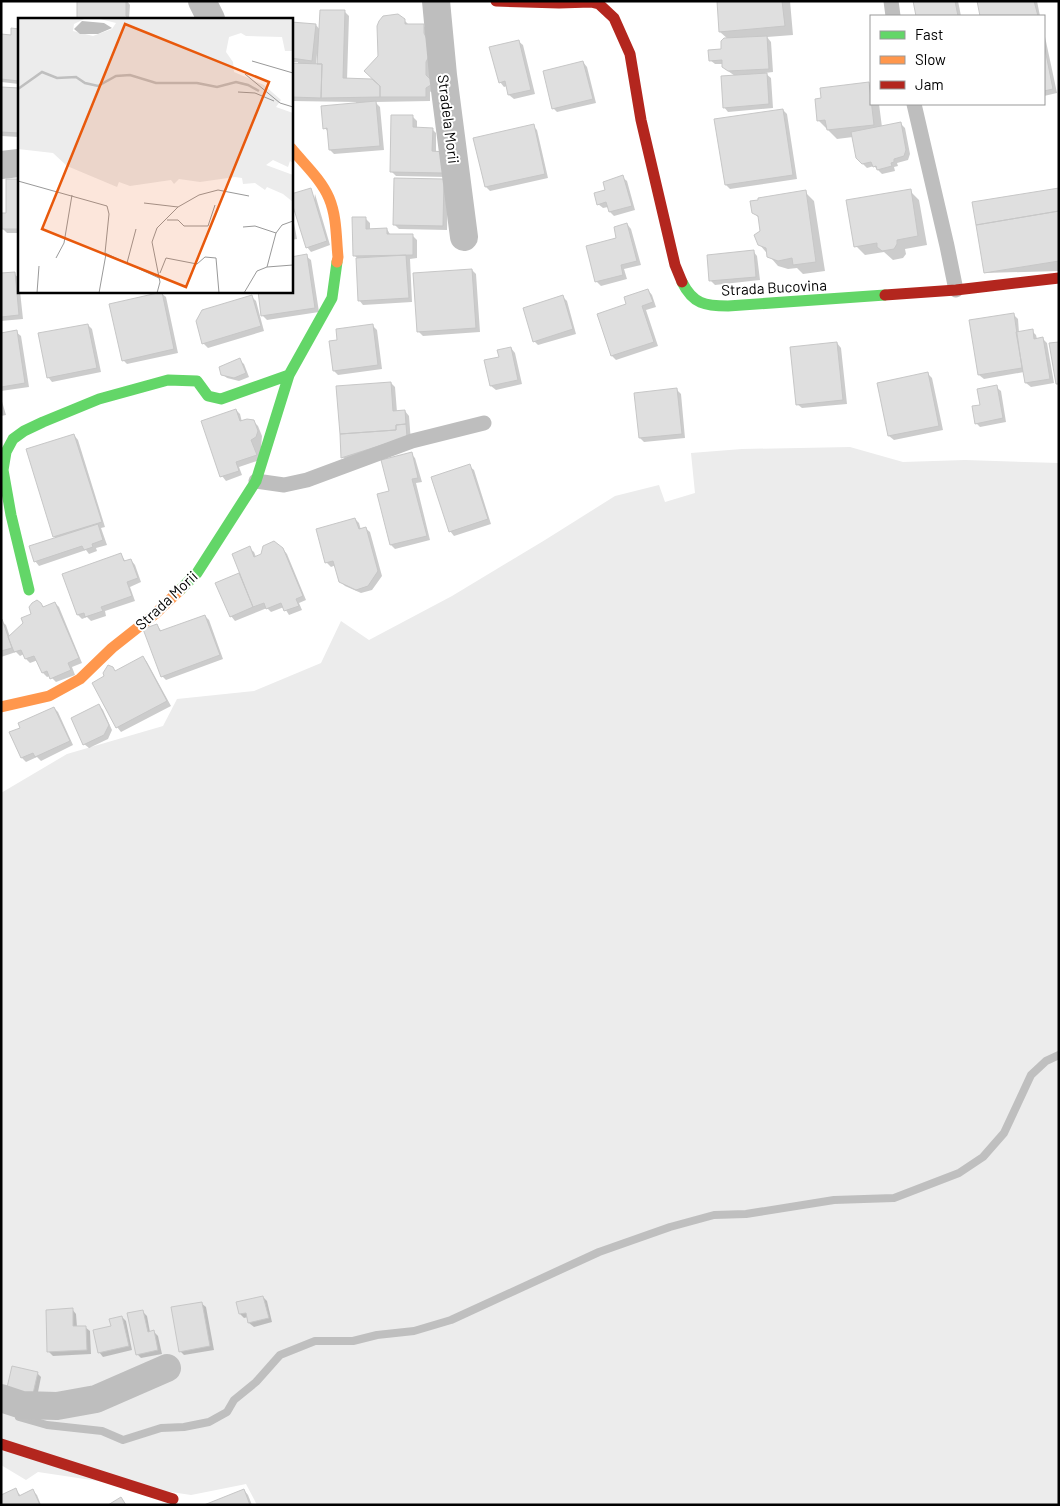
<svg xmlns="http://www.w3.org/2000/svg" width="1060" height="1506" font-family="Barlow,sans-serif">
	<rect width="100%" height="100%" fill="#fff"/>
	<path fill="#ececec" d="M 850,447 L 903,462 L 965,460 L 1059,463 L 1059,1505 L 257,1505 L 246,1484 L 191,1495 L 38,1472 L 26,1480 L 1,1465 L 1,793 L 67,754 L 163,726 L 177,699 L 254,691 L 321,663 L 341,621 L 369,640 L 452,596 L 545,540 L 615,496 L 659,485 L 665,502 L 695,493 L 691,453 L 742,449 Z"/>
	<path fill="#0003" fill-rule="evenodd" d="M 79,1 L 127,1 L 130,5 L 129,19 Z
		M 718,1 L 790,1 L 793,35 L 767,37 L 771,42 L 773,72 L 765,73 L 771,78 L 773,108 L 728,112 L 724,107 L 735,76 L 728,71 L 723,64 L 715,64 L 710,60 L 722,50 L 728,39 L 720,32 Z
		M 914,1 L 958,1 L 961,16 L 917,16 Z
		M 978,1 L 1037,1 L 1040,16 L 981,16 Z
		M 345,12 L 349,16 L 347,80 L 375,80 L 379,57 L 404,20 L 408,24 L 424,26 L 428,30 L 437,88 L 430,92 L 430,101 L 375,102 L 380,107 L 384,150 L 334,154 L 330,150 L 328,132 L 325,128 L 356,104 L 356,102 L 291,101 L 291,64 L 298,64 L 298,62 L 291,62 L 291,23 L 316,25 L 320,30 ZM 317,54 L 319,54 L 319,65 L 316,65 Z
		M 19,30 L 19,84 L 1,82 L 1,35 L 12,36 Z
		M 1044,32 L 1057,93 L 1044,96 Z
		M 518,41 L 523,45 L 535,94 L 514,99 L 509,95 L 507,86 L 504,87 L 500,82 Z
		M 583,62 L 587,67 L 596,103 L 557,112 L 553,108 Z
		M 868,84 L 871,87 L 871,104 L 879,104 L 882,127 L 900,123 L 905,128 L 910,154 L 908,160 L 897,163 L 898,166 L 894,167 L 895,171 L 882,174 L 874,166 L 867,168 L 857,158 L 853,137 L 837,139 L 818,120 Z
		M 1,88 L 19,89 L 19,137 L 1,136 Z
		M 783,110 L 787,114 L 797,179 L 730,189 L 726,185 Z
		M 413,117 L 417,121 L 417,129 L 432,129 L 436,133 L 436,153 L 447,177 L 396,176 L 392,172 Z
		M 533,126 L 537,130 L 548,178 L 490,191 L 486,187 Z
		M 622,177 L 627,181 L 635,210 L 614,216 L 610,212 L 608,207 L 603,208 L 598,204 L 606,191 Z
		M 19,180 L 19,233 L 7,233 L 3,229 Z
		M 448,185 L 447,230 L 399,229 L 394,224 Z
		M 1059,189 L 1059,271 L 985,273 Z
		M 910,191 L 919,200 L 927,245 L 905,249 L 906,254 L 903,258 L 893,260 L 884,252 L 865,255 L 856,246 Z
		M 805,192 L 814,201 L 825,271 L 803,274 L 797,268 L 788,269 L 778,266 L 759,244 L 761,231 L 760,219 L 753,212 Z
		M 315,194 L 330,245 L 311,252 L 307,247 Z
		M 291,207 L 297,239 L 291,240 Z
		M 365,218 L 370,223 L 370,230 L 387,229 L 391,236 L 412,235 L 417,240 L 417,258 L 410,259 L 412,302 L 363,305 L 359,300 L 357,258 L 355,256 Z
		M 627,224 L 631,229 L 641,265 L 624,269 L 627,279 L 601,286 L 596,281 L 618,239 Z
		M 753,251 L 757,256 L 760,280 L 715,285 L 711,281 Z
		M 306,256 L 311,260 L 319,312 L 267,320 L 263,316 L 259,291 L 291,291 Z
		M 472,270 L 476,274 L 480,332 L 423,336 L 418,331 Z
		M 14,274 L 19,278 L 19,291 L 20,291 L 23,319 L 1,321 L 1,275 Z
		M 648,290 L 652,295 L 656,307 L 646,310 L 658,346 L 616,360 L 612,356 L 599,314 L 628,305 Z
		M 161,293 L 166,297 L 178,353 L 127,364 L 123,360 Z
		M 252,297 L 256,301 L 264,331 L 208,348 L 203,343 Z
		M 563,297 L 567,301 L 576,334 L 538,345 L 534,341 Z
		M 1013,314 L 1018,319 L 1019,333 L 1032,331 L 1036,335 L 1037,339 L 1042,338 L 1047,343 L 1054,383 L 1031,387 L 1026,383 L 1024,372 L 984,379 L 979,375 Z
		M 88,325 L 92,329 L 101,372 L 52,382 L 48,377 Z
		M 372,325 L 377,330 L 382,369 L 338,375 L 334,371 Z
		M 16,332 L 21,336 L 29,387 L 1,391 L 1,334 Z
		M 837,343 L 841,348 L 847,404 L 802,408 L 797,404 Z
		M 511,348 L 515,353 L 522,384 L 496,390 L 491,386 L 500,358 Z
		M 239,360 L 244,364 L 249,377 L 239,381 L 227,378 L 222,374 Z
		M 928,374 L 932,378 L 943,430 L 894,440 L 889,436 L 879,384 Z
		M 391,383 L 395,387 L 397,412 L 405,411 L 409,416 L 411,442 L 347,461 L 343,457 Z
		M 996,387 L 1001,391 L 1006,422 L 980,427 L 976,423 L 981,406 Z
		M 677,390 L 681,394 L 685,438 L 644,442 L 640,438 Z
		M 1,398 L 6,415 L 1,416 Z
		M 236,410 L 240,414 L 242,422 L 253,421 L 258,426 L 262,436 L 260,460 L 239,467 L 242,475 L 226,481 L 222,476 Z
		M 74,435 L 78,440 L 105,527 L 101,528 L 107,545 L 96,548 L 97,551 L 89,554 L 86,550 L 39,566 L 35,561 L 55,538 L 27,450 Z
		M 411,454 L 415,458 L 422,482 L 416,483 L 430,540 L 395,549 L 391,545 L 390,492 Z
		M 469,466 L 474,470 L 491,524 L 454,536 L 450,531 Z
		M 355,519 L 359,523 L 361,530 L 365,528 L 370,532 L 382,576 L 372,590 L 361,593 L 345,586 L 340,581 L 336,565 L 331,567 L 327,563 Z
		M 249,548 L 254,552 L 256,557 L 283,549 L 287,554 L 306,600 L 299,603 L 302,610 L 289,615 L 284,607 L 271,612 L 267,608 L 235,621 L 231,616 L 217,584 L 240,574 Z
		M 121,555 L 126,562 L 131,560 L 135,565 L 141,582 L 130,587 L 135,601 L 105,611 L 106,616 L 91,621 L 87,617 L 82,619 L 78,615 L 64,575 Z
		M 55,603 L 59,607 L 82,663 L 72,667 L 75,675 L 56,682 L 50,676 L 47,677 L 43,673 L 38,660 L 30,663 L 26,659 L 24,654 L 20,656 L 16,652 L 1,657 L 1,621 L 6,625 L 10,637 L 33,614 L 41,604 L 44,607 Z
		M 205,616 L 209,620 L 223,659 L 166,680 L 162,676 L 157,625 L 162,632 Z
		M 143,657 L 147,662 L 171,706 L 121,732 L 117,727 L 116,672 Z
		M 99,705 L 103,710 L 112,730 L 108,739 L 89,748 L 84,744 Z
		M 54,708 L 58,712 L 73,745 L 41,761 L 37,757 L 26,762 L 22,758 L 11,733 L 22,728 Z
		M 263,1297 L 267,1301 L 272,1322 L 254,1327 L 249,1323 L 248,1317 L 244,1318 L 240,1314 Z
		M 201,1303 L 206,1307 L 214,1350 L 184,1355 L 180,1351 Z
		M 72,1309 L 76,1314 L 77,1327 L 85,1327 L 90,1331 L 91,1354 L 53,1356 L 49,1352 Z
		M 142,1311 L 147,1316 L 150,1332 L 154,1332 L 158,1336 L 162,1354 L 141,1358 L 137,1354 Z
		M 122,1317 L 126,1321 L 132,1350 L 103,1357 L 99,1352 L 113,1327 Z
		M 37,1373 L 41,1377 L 36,1402 L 12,1396 Z
		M 16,1490 L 21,1496 L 33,1491 L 37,1495 L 41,1505 L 1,1505 Z
		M 244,1490 L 248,1495 L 252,1505 L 208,1505 Z"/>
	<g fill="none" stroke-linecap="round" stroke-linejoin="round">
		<path stroke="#bfbfbf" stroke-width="8" d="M 19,1417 L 47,1425 L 102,1431 L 123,1440 L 161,1428 L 184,1427 L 209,1422 L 227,1412 L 234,1400 L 256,1382 L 280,1355 L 315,1341 L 353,1341 L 377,1335 L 414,1331 L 451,1320 L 599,1252 L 670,1227 L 714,1215 L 746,1214 L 834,1200 L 894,1198 L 959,1173 L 983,1157 L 1004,1133 L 1031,1075 L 1046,1061 L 1059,1055"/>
	</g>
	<path fill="#dfdfdf" stroke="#c7c7c7" d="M 77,1 L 126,1 L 126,16 L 132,19 L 77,19 Z
		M 717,1 L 782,1 L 785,26 L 719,32 Z
		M 913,1 L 955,1 L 958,16 L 916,16 Z
		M 977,1 L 1034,1 L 1038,16 L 980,16 Z
		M 320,10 L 345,10 L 343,78 L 372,79 L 380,86 L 380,97 L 321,98 L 322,64 L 317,64 Z
		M 398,14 L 405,19 L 405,24 L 424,24 L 424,33 L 432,50 L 426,62 L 426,75 L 434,83 L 426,88 L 426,97 L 380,97 L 380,86 L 364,71 L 378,56 L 377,26 L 379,21 L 383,16 Z
		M 291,22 L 316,24 L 312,61 L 291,58 Z
		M 11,28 L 19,29 L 19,81 L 1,79 L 1,34 L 11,35 Z
		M 767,36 L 769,69 L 728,71 L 722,67 L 722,60 L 709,61 L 708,50 L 721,49 L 721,41 L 724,38 Z
		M 519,40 L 531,90 L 508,95 L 505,81 L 499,83 L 489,47 Z
		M 1044,44 L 1053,89 L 1044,91 Z
		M 583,61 L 593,99 L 552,109 L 543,71 Z
		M 291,63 L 322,64 L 321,98 L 291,97 Z
		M 767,73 L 769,104 L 723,108 L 721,76 Z
		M 869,82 L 874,125 L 827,130 L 825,120 L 817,121 L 815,99 L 821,98 L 820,88 Z
		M 1,87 L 19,88 L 19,133 L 1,132 Z
		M 376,101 L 380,146 L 329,150 L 327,128 L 323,129 L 321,106 Z
		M 783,109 L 793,175 L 725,185 L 714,119 Z
		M 391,115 L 413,115 L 413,127 L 433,128 L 432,151 L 444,152 L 443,173 L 390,172 Z
		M 901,122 L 906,150 L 904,156 L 894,159 L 894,162 L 891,163 L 892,166 L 877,170 L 876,166 L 873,167 L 871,162 L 862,164 L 856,158 L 851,132 Z
		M 534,124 L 545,174 L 485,187 L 473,138 Z
		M 623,175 L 632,206 L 609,212 L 606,202 L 597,205 L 594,193 L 605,190 L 603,182 Z
		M 394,178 L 444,179 L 443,226 L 393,225 Z
		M 6,179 L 19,179 L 19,229 L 2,229 L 1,213 L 6,213 Z
		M 311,188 L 327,241 L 306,248 L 291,200 L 291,194 Z
		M 1059,188 L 1059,211 L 976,225 L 972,202 Z
		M 911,189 L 918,236 L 897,240 L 897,244 L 894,249 L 882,251 L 877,247 L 877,243 L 854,247 L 846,200 Z
		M 806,190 L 816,262 L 793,265 L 792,258 L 778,261 L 767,257 L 766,248 L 758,245 L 754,235 L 760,231 L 758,216 L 752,213 L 750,201 L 758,200 L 758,198 Z
		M 1059,211 L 1059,261 L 984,273 L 976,225 Z
		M 352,217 L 366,217 L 366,229 L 387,228 L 387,234 L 413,234 L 413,255 L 353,256 Z
		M 627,223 L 637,261 L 621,265 L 623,275 L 595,282 L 586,246 L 616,238 L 614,227 Z
		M 754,250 L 756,277 L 709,281 L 707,255 Z
		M 307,254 L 315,308 L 261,316 L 258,291 L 291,291 L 291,257 Z
		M 406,255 L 409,298 L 358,301 L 356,258 Z
		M 472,269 L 476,328 L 417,332 L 413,273 Z
		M 15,272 L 19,315 L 1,317 L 1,273 Z
		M 648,289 L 653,302 L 642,306 L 654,342 L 611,356 L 597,314 L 626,304 L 624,297 Z
		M 162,292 L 174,349 L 122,361 L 109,304 Z
		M 252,295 L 261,326 L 202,344 L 196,321 L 202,310 Z
		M 563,295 L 573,329 L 533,342 L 523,308 Z
		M 1014,313 L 1022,368 L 978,375 L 969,320 Z
		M 88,324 L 97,368 L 47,378 L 38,333 Z
		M 373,324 L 378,365 L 333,371 L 329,341 L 337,340 L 336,329 Z
		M 1033,329 L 1034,339 L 1043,337 L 1050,379 L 1025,383 L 1016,332 Z
		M 17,330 L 25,383 L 1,387 L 1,333 Z
		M 837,342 L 843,400 L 796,405 L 790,347 Z
		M 1059,342 L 1059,384 L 1056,384 L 1049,343 Z
		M 511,347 L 518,380 L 490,386 L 484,360 L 499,357 L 497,350 Z
		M 240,358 L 246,373 L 234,378 L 221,375 L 219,367 Z
		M 928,372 L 939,426 L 888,436 L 877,383 Z
		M 391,382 L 393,411 L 405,410 L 406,424 L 396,425 L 396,430 L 340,434 L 336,386 Z
		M 997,385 L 1003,418 L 975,424 L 972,406 L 980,405 L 977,389 Z
		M 677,388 L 682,434 L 639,438 L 634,393 Z
		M 236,409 L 240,421 L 247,419 L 254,420 L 258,431 L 256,437 L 251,440 L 257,455 L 236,462 L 239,471 L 220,477 L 201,421 Z
		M 406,424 L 407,437 L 341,458 L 340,434 L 396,430 L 396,425 Z
		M 74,434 L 102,522 L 53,537 L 26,449 Z
		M 412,452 L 418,478 L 412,479 L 427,536 L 390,545 L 377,494 L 389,491 L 381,460 Z
		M 470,464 L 488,519 L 449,532 L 431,477 Z
		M 355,518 L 359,529 L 366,527 L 378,571 L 368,586 L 356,590 L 339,582 L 333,561 L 325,563 L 316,529 Z
		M 98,524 L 103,540 L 92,544 L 93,547 L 84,550 L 82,546 L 34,562 L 29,546 Z
		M 274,541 L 283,548 L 303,596 L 296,599 L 299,606 L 284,611 L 281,603 L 266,609 L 264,603 L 253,607 L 232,554 L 250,546 L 254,557 L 261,554 L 263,546 Z
		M 121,553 L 124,561 L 131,559 L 138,578 L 127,582 L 132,596 L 101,607 L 103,611 L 85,617 L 84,613 L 77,615 L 62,574 Z
		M 239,573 L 253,607 L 230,617 L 215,583 Z
		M 37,600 L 41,603 L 43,607 L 55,602 L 79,658 L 68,663 L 71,670 L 50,679 L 47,671 L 42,673 L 34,656 L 25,659 L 21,650 L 14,652 L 8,637 L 23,623 L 21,618 L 31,614 L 29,607 L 32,603 Z
		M 205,615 L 220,655 L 161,677 L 143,629 L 157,624 L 160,631 Z
		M 2,619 L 12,648 L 1,651 L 1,620 Z
		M 143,656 L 167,701 L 116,728 L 92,683 L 104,676 L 103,673 L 108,665 L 113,667 L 115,671 Z
		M 99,704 L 109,725 L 104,735 L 83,745 L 71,718 Z
		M 54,707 L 70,741 L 35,757 L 33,753 L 21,758 L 9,732 L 20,728 L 18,723 Z
		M 263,1296 L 269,1318 L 248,1323 L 246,1313 L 239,1314 L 236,1302 Z
		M 202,1302 L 210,1346 L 179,1352 L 171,1307 Z
		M 73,1308 L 73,1326 L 86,1326 L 87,1350 L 47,1352 L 46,1310 Z
		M 143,1310 L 148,1332 L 154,1330 L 158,1350 L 136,1355 L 127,1313 Z
		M 122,1316 L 129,1346 L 98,1353 L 93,1330 L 111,1326 L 109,1319 Z
		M 12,1366 L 38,1372 L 32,1398 L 6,1392 Z
		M 16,1488 L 19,1496 L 33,1489 L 40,1505 L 1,1505 L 1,1495 Z
		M 244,1489 L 250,1505 L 204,1505 Z
		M 121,1497 L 126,1505 L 108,1505 Z"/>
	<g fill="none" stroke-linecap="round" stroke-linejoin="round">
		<path stroke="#bebebe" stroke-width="15" d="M 891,1 L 893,16
			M 914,104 L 947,246 L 956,290
			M 256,481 L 284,485 L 307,480 L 412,441 L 484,423"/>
		<path stroke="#bebebe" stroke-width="28" d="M 202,1 L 211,19
			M 436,1 L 443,75 L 464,237
			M 1,165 L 19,163
			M 1,1398 L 22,1405 L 57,1406 L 96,1399 L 167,1368"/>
		<path stroke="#63d668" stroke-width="11" d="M 682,282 C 693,304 705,306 728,306 L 885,295
			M 29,590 L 11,515 L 3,470 L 6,452 L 13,439 L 24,431 L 43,422 L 99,399 L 168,380 L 197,381 L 208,396 L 221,399 L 289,375
			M 180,590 L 197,573 L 256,481 L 289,375 L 332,298 L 337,262"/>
		<path stroke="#ff974d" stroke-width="11" d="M 291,148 C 304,164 321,179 329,198 C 337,217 336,238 338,257 L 337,262
			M 1,707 L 49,696 L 80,679 L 112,648 L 155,614 L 180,590"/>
		<path stroke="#b3261e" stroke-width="11" d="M 496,1 L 559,3 L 591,2 L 599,4 L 614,18 L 630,54 L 641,120 L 675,265 L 682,282
			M 885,295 L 956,290 L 1059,278
			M 1,1444 L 173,1499"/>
	</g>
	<g text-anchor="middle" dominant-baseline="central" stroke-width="4" stroke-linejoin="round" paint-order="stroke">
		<g font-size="15" fill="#000" stroke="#fff">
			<text transform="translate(449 119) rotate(83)">Stradela Morii</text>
			<text transform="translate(774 287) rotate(-3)">Strada Bucovina</text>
			<text transform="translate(166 600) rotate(-43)">Strada Morii</text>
		</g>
	</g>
	<g transform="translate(18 18)">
		<rect width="275" height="275" fill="#fff"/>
		<path d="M 0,0 L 68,0 L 56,6 L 55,13 L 75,18 L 94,11 L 98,5 L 78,0 L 275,0 L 275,33 L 267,33 L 264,19 L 228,18 L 223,15 L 211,19 L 208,34 L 215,44 L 216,54 L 246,67 L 263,82 L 258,89 L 275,95 L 275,145 L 272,143 L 270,149 L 255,142 L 248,147 L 275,157 L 275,184 L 265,176 L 249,169 L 247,172 L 237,165 L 225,166 L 224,160 L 217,159 L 182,164 L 161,161 L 156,166 L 153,162 L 112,168 L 101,164 L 99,169 L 49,148 L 35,135 L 0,131 Z" fill="#ececec"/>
		<path d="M 64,3 L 86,5 L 94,10 L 80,16 L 62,16 L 56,11 Z" fill="#bfbfbf"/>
		<path fill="none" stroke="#bfbfbf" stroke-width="2.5" d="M 0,71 L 24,54 L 39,60 L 58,59 L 67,65 L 80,68 L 98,58 L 112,57 L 138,65 L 179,65 L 199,69 L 218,64 L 230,67 L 241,73"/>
		<path fill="none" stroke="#999" stroke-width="1" d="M 234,43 L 275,55M 227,56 L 262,85 L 275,89M 220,74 L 237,75 L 256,83M 0,163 L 89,188 L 91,196 L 87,235 L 141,260M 126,185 L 160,189M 149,202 L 160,202 L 166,208 L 190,208 L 197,187M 225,209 L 237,208 L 258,215 L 249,249 L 239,253 L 226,275M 258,215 L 264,207 L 275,203M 38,240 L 46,225 L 54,177M 109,245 L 118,211M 249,249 L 275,247M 142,255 L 148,240 L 179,246 L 187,239 L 198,240 L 201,275M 19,275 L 21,248M 81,275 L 88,236M 139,275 L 142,264 L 134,224 L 139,210 L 160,189 L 181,177 L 200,172 L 231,178"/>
		<path fill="#e8590c" fill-opacity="0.15" stroke="#e8590c" stroke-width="2.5" d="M 107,6 L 251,64 L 168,269 L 24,211 Z"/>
		<rect width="275" height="275" fill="none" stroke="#000" stroke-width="2.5"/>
	</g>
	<rect width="1060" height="1506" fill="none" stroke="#000000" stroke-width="5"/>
	<rect x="870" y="15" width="175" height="90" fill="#ffffff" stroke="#999999"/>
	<rect x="880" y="31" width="25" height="8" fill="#63d668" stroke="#999999"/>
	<text x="915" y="40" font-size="15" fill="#000000">Fast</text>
	<rect x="880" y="56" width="25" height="8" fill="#ff974d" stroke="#999999"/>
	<text x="915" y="65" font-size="15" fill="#000000">Slow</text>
	<rect x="880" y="81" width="25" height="8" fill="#b3261e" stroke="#999999"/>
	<text x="915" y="90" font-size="15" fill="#000000">Jam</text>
</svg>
